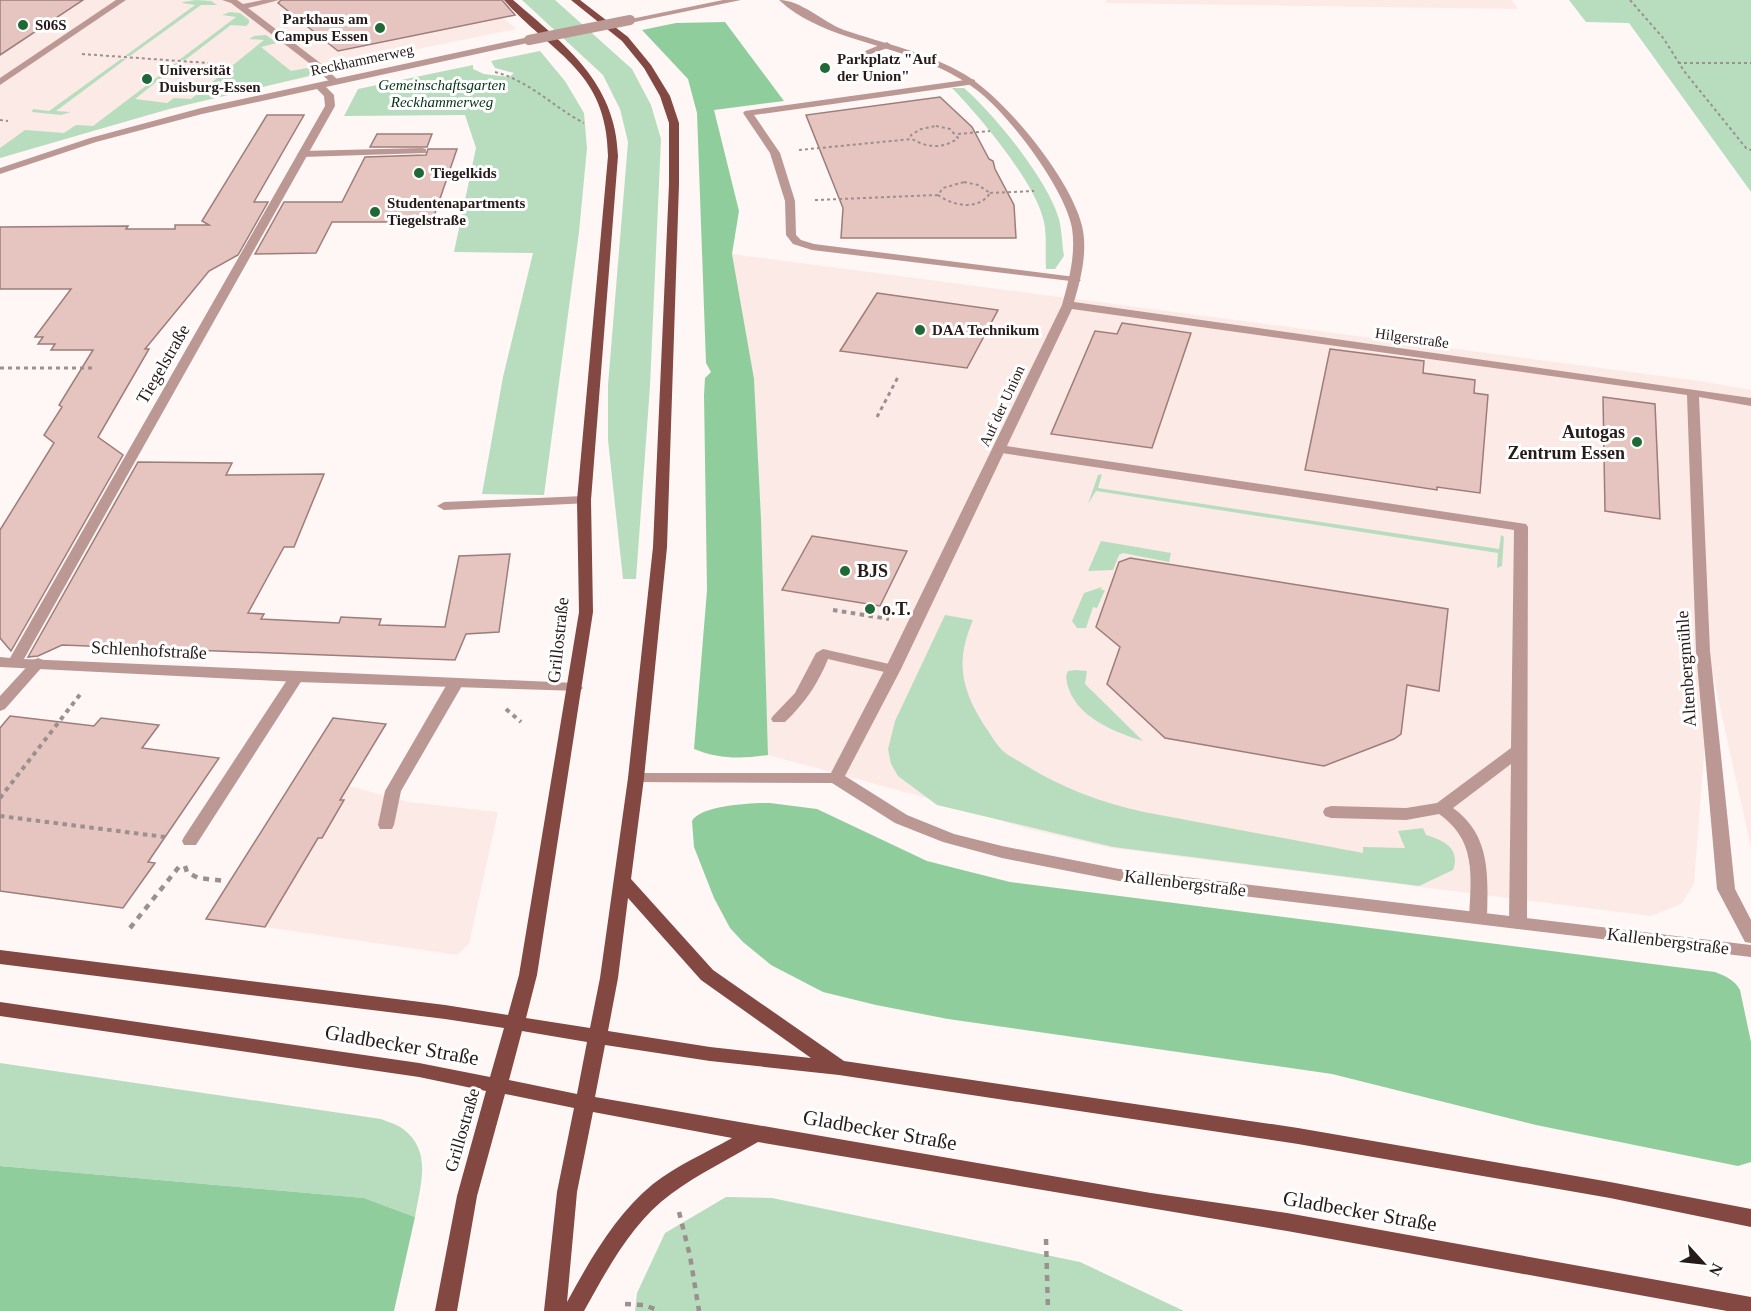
<svg xmlns="http://www.w3.org/2000/svg" width="1751" height="1311" font-family="'Times New Roman',serif">
	<rect width="100%" height="100%" fill="#fef7f6"/>
	<path fill="#fceae7" d="M 0,0 L 484,0 L 516,29 L 374,58 L 355,67 L 220,96 L 108,126 L 0,158 Z
		M 1106,0 L 1512,0 L 1518,9 L 1106,3 Z
		M 732,254 L 1700,381 L 1751,390 L 1751,848 L 1711,666 L 1694,884 L 1681,904 L 1651,916 L 1111,848 L 1024,828 L 949,804 L 768,755 L 761,519 Z
		M 294,779 L 349,786 L 409,802 L 498,812 L 469,944 L 457,955 L 265,927 L 309,853 L 252,845 Z"/>
	<path fill="#b7ddbe" d="M 196,0 L 211,1 L 217,5 L 201,5 L 130,56 L 125,56 L 195,5 L 182,3 L 183,2 Z
		M 522,0 L 555,0 L 632,69 L 651,105 L 661,139 L 650,386 L 636,579 L 623,579 L 608,440 L 608,385 L 628,142 L 620,109 L 603,75 Z
		M 1569,0 L 1751,0 L 1751,192 L 1629,23 L 1586,22 Z
		M 230,12 L 240,13 L 249,20 L 249,23 L 246,26 L 231,25 L 185,60 L 179,60 L 236,17 L 222,15 Z
		M 266,35 L 277,43 L 261,47 L 291,71 L 307,68 L 317,74 L 169,109 L 0,158 L 0,148 L 25,130 L 64,133 L 76,125 L 93,126 L 176,63 L 180,63 L 135,99 L 167,103 L 174,98 L 191,99 L 264,40 L 249,39 L 254,36 Z
		M 540,51 L 565,81 L 584,113 L 587,148 L 579,232 L 544,495 L 482,494 L 503,377 L 533,253 L 454,252 L 476,148 L 465,115 L 344,116 L 358,89 L 473,65 L 473,69 L 484,74 L 509,77 L 514,73 L 495,68 L 491,61 Z
		M 121,59 L 126,59 L 56,111 L 71,112 L 61,115 L 32,112 L 33,109 L 49,111 Z
		M 952,88 L 964,88 C 994,114 1048,180 1059,219 C 1062,231 1062,244 1064,256 L 1055,269 L 1046,269 C 1045,254 1047,237 1044,222 C 1036,183 980,117 952,88 Z
		M 1102,474 L 1098,488 L 1499,549 L 1501,535 L 1504,537 L 1502,566 L 1497,568 L 1498,553 L 1096,491 L 1088,504 L 1098,475 Z
		M 1101,541 L 1171,553 L 1169,562 L 1123,553 L 1119,555 L 1113,570 L 1088,571 Z
		M 1102,587 L 1101,590 L 1105,590 L 1097,608 L 1093,607 L 1086,628 L 1077,628 L 1072,621 L 1084,593 Z
		M 945,615 L 973,620 C 955,662 961,690 986,728 C 991,735 996,744 1002,750 C 1008,756 1018,760 1025,765 C 1062,788 1102,803 1144,812 L 1363,853 L 1363,847 L 1405,848 L 1398,831 L 1423,828 L 1426,835 C 1444,840 1461,849 1453,870 L 1419,886 L 1113,847 L 937,805 L 898,776 L 891,764 L 888,749 L 895,721 Z
		M 1076,670 L 1087,671 L 1085,684 L 1143,741 C 1111,731 1069,714 1066,676 L 1068,671 Z
		M 0,1063 L 381,1119 C 388,1122 397,1124 403,1129 C 433,1151 420,1186 415,1217 L 364,1198 L 0,1166 Z
		M 726,1197 L 772,1198 L 1080,1262 L 1184,1311 L 635,1311 L 637,1293 L 665,1233 Z"/>
	<path fill="#8fce9c" d="M 725,22 L 784,101 L 714,110 L 739,211 L 732,254 L 754,379 L 761,519 L 768,755 C 742,759 718,759 694,749 L 707,590 L 704,395 L 705,378 L 711,372 L 706,363 L 697,113 L 688,79 L 642,30 L 676,23 Z
		M 770,803 L 817,809 L 927,861 L 1010,882 L 1715,972 C 1725,976 1735,980 1740,990 L 1751,1042 L 1751,1162 L 1738,1166 L 1536,1125 L 1332,1074 L 948,1019 L 876,1005 L 823,992 L 771,965 L 743,942 L 730,928 L 714,898 L 694,847 L 692,821 C 701,805 752,803 770,803 Z
		M 0,1166 L 364,1198 L 415,1217 L 394,1311 L 0,1311 Z"/>
	<path fill="#e6c4bf" stroke="#9d7d79" stroke-width="1.5" d="M 0,0 L 83,0 L 0,55 Z
		M 281,0 L 502,0 L 515,15 L 338,51 L 278,3 Z
		M 940,97 L 972,127 L 989,159 L 993,161 L 995,169 L 1014,205 L 1016,238 L 841,238 L 843,208 L 806,115 Z
		M 267,115 L 304,115 L 254,202 L 268,202 L 238,255 L 209,271 L 145,349 L 149,349 L 98,437 L 123,455 L 11,651 L 0,638 L 0,530 L 54,443 L 44,435 L 62,407 L 59,405 L 93,350 L 51,350 L 55,344 L 38,344 L 43,337 L 35,337 L 71,289 L 0,289 L 0,227 L 128,226 L 126,229 L 175,229 L 175,225 L 209,225 L 202,221 Z
		M 377,134 L 432,134 L 427,147 L 370,147 Z
		M 428,149 L 457,149 L 432,222 L 332,222 L 316,253 L 255,254 L 284,202 L 342,202 L 365,157 L 426,155 Z
		M 877,293 L 998,310 L 967,368 L 840,351 Z
		M 1122,323 L 1191,333 L 1152,448 L 1051,434 L 1095,331 L 1117,334 Z
		M 1330,349 L 1424,361 L 1423,373 L 1475,380 L 1474,393 L 1488,395 L 1480,493 L 1437,487 L 1437,490 L 1305,470 Z
		M 1603,397 L 1655,404 L 1660,519 L 1605,511 Z
		M 138,462 L 232,463 L 226,475 L 324,474 L 294,547 L 284,547 L 248,613 L 264,614 L 261,619 L 339,623 L 341,617 L 381,619 L 379,625 L 445,627 L 459,556 L 510,554 L 499,632 L 466,634 L 455,660 L 62,645 L 38,656 L 28,657 Z
		M 812,536 L 907,551 L 880,606 L 782,590 Z
		M 1130,558 L 1448,609 L 1439,691 L 1407,685 L 1401,734 L 1394,739 L 1324,766 L 1165,738 L 1107,684 L 1120,647 L 1096,627 L 1119,562 Z
		M 10,716 L 94,726 L 101,718 L 159,725 L 142,748 L 219,758 L 148,862 L 155,863 L 123,908 L 0,891 L 0,728 Z
		M 333,718 L 386,724 L 340,800 L 344,800 L 322,838 L 318,838 L 265,927 L 206,919 Z"/>
	<g fill="none" stroke-linecap="round" stroke-linejoin="round">
		<path stroke="#9a908f" stroke-width="2" stroke-dasharray="3 3" stroke-linecap="butt" d="M 1630,0 L 1664,39 L 1684,71 L 1746,148 L 1751,150
			M 82,54 L 208,63
			M 1678,63 L 1751,63
			M 495,72 C 530,81 553,107 584,123
			M 0,120 L 8,121
			M 936,126 L 950,129 L 958,138 C 944,149 927,148 912,139 L 911,135 L 921,129 Z
			M 958,134 L 990,131
			M 799,150 L 912,139
			M 964,182 L 978,185 L 990,193 C 979,211 953,206 938,195 L 943,188 Z
			M 990,193 L 1034,191
			M 815,200 L 938,195"/>
		<path stroke="#9a908f" stroke-width="3" stroke-dasharray="4 4" stroke-linecap="butt" d="M 0,368 L 95,368
			M 877,417 L 898,377"/>
		<path stroke="#9a908f" stroke-width="4" stroke-dasharray="4.5 4.5" stroke-linecap="butt" d="M 833,610 L 889,619
			M 506,709 L 521,722
			M 0,798 L 82,692
			M 0,816 L 165,837"/>
		<path stroke="#9a908f" stroke-width="4.5" stroke-dasharray="6 6" stroke-linecap="butt" d="M 185,866 L 187,872 L 198,878 L 226,881
			M 130,928 L 182,863
			M 679,1212 L 690,1256 L 699,1311
			M 1046,1239 L 1048,1311
			M 625,1304 L 644,1305 L 660,1311"/>
		<path fill="#bb9894" fill-rule="evenodd" d="M 116,0 L 126,0 L 0,85 L 0,78 Z
			M 222,0 L 237,0 L 243,4 L 263,0 L 279,0 L 248,8 L 319,62 L 338,80 L 338,84 L 332,84 L 313,66 L 231,3 Z
			M 887,42 L 891,45 L 890,47 L 857,59 L 853,56 Z
			M 972,79 L 975,80 L 975,84 L 754,115 L 780,153 L 795,201 L 796,235 L 801,240 L 814,244 L 1075,277 L 1081,280 L 1079,282 L 812,250 L 793,244 L 786,235 L 785,201 L 770,153 L 743,113 L 745,111 Z
			M 422,148 L 426,149 L 426,153 L 302,157 L 297,154 L 302,151 Z
			M 1000,445 L 1526,524 L 1528,527 L 1527,923 L 1524,927 L 1518,929 L 1512,927 L 1509,923 L 1511,764 L 1453,808 C 1491,835 1488,876 1487,918 L 1484,922 L 1478,924 L 1472,922 L 1469,918 C 1471,876 1477,841 1439,814 L 1406,820 L 1331,818 L 1325,816 L 1323,812 L 1325,808 L 1331,806 L 1406,808 L 1437,803 L 1511,748 L 1514,530 L 995,452 L 994,449 Z
			M 584,496 L 591,500 L 589,503 L 444,510 L 437,506 L 444,502 Z
			M 823,649 L 898,666 L 901,669 L 893,674 L 828,659 C 818,684 804,704 785,722 L 773,722 L 771,719 L 773,716 L 795,693 L 816,653 Z
			M 38,658 L 43,660 L 46,663 L 43,666 L 5,709 L 0,711 L 0,696 L 33,660 Z
			M 296,672 L 304,677 L 196,845 L 184,845 L 182,841 L 184,837 L 291,674 Z
			M 455,679 L 463,684 L 401,791 L 394,825 L 392,829 L 380,829 L 378,825 L 385,791 L 447,684 Z"/>
		<path fill="#bb9894" fill-rule="evenodd" d="M 723,0 L 741,0 L 630,23 L 626,20 Z
			M 779,0 C 801,0 823,22 844,30 C 885,44 926,52 964,74 C 1005,98 1071,179 1082,226 C 1088,251 1081,278 1074,302 L 1751,398 L 1751,406 L 1699,397 L 1710,651 L 1735,889 L 1751,920 L 1751,943 L 1745,942 L 1717,889 L 1696,651 L 1687,395 L 1072,309 L 901,669 L 845,776 L 907,815 L 954,834 L 1002,846 L 1119,869 L 1751,945 L 1751,957 L 1119,881 L 1002,858 L 943,842 L 895,823 L 832,783 L 630,782 L 628,778 L 630,774 L 636,773 L 831,773 L 885,669 L 1062,305 C 1069,280 1076,254 1072,228 C 1065,190 1014,122 984,96 C 967,81 946,70 925,62 C 877,42 818,36 779,0 Z
			M 529,37 L 532,38 L 532,42 L 326,87 L 334,95 L 335,106 L 24,659 L 575,683 L 580,685 L 583,688 L 580,691 L 296,682 L 0,667 L 0,657 L 10,658 L 325,106 L 324,96 L 317,89 L 202,114 L 96,142 L 0,174 L 0,168 L 90,138 L 201,108 Z"/>
		<path fill="#834842" fill-rule="evenodd" d="M 504,0 L 513,0 C 564,44 616,82 618,156 L 591,500 L 593,612 L 537,975 L 526,1018 L 590,1028 L 600,978 L 628,778 L 653,547 L 669,184 L 669,123 L 660,96 L 644,68 L 622,41 L 571,0 L 580,0 L 628,37 L 651,65 L 670,96 L 679,123 L 679,184 L 667,547 L 644,778 L 631,879 L 713,970 L 844,1061 L 1298,1128 L 1610,1182 L 1751,1209 L 1751,1227 L 1610,1198 L 1298,1144 L 839,1075 L 710,1061 L 605,1045 L 595,1097 L 1151,1193 L 1287,1213 L 1751,1297 L 1751,1311 L 1727,1311 L 1287,1231 L 758,1142 C 729,1159 698,1174 671,1194 C 632,1222 607,1270 584,1311 L 544,1311 L 557,1192 L 574,1108 L 505,1094 L 477,1196 L 457,1311 L 435,1311 L 457,1196 L 486,1091 L 419,1077 L 0,1016 L 0,1002 L 419,1063 L 490,1077 L 504,1028 L 445,1019 L 0,964 L 0,950 L 445,1005 L 508,1015 L 519,975 L 579,612 L 577,500 L 608,156 C 607,70 552,54 504,0 ZM 628,898 L 701,980 L 811,1058 L 710,1047 L 608,1031 L 618,978 ZM 522,1031 L 587,1042 L 577,1094 L 509,1080 ZM 593,1112 L 732,1138 C 706,1153 677,1165 653,1184 C 615,1215 590,1260 567,1302 L 577,1192 Z"/>
		<path stroke="#bb9894" stroke-width="10" d="M 529,40 L 630,20"/>
	</g>
	<g fill="#1f6936" stroke="#fff" stroke-width="2">
		<circle cx="23" cy="25" r="6"/>
		<circle cx="380" cy="28" r="6"/>
		<circle cx="825" cy="68" r="6"/>
		<circle cx="147" cy="79" r="6"/>
		<circle cx="419" cy="173" r="6"/>
		<circle cx="375" cy="212" r="6"/>
		<circle cx="920" cy="330" r="6"/>
		<circle cx="1637" cy="442" r="6"/>
		<circle cx="845" cy="571" r="6"/>
		<circle cx="870" cy="609" r="6"/>
	</g>
	<g text-anchor="middle" dominant-baseline="central" stroke-width="6" stroke-linejoin="round" paint-order="stroke">
		<g font-size="15" font-weight="bold" fill="#271b1a" stroke="#fff" text-anchor="start">
			<text x="368" y="19" text-anchor="end">Parkhaus am<tspan x="368" dy="17">Campus Essen</tspan></text>
			<text x="35" y="25">S06S</text>
			<text x="837" y="59">Parkplatz "Auf<tspan x="837" dy="17">der Union"</tspan></text>
			<text x="159" y="70">Universität<tspan x="159" dy="17">Duisburg-Essen</tspan></text>
			<text x="431" y="173">Tiegelkids</text>
			<text x="387" y="203">Studentenapartments<tspan x="387" dy="17">Tiegelstraße</tspan></text>
			<text x="932" y="330">DAA Technikum</text>
		</g>
		<g font-size="15" fill="#271b1a" stroke="#fff">
			<text transform="translate(362 60) rotate(-12)">Reckhammerweg</text>
			<text transform="translate(1412 338) rotate(8)">Hilgerstraße</text>
			<text transform="translate(1002 406) rotate(-65)">Auf der Union</text>
		</g>
		<g font-size="15" font-style="italic" fill="#023313" stroke="#fff">
			<text x="442" y="85">Gemeinschaftsgarten<tspan x="442" dy="17">Reckhammerweg</tspan></text>
		</g>
		<g font-size="18" fill="#271b1a" stroke="#fff">
			<text transform="translate(163 364) rotate(-60)">Tiegelstraße</text>
			<text transform="translate(558 640) rotate(-84)">Grillostraße</text>
			<text transform="translate(149 650) rotate(3)">Schlenhofstraße</text>
			<text transform="translate(1686 669) rotate(-94)">Altenbergmühle</text>
			<text transform="translate(1185 883) rotate(7)">Kallenbergstraße</text>
			<text transform="translate(1668 941) rotate(7)">Kallenbergstraße</text>
			<text transform="translate(462 1130) rotate(-74)">Grillostraße</text>
		</g>
		<g font-size="18" font-weight="bold" fill="#271b1a" stroke="#fff" text-anchor="start">
			<text x="1625" y="432" text-anchor="end">Autogas<tspan x="1625" dy="21">Zentrum Essen</tspan></text>
			<text x="857" y="571">BJS</text>
			<text x="882" y="609">o.T.</text>
		</g>
		<g font-size="21" fill="#271b1a" stroke="#fff">
			<text transform="translate(402 1045) rotate(10)">Gladbecker Straße</text>
			<text transform="translate(880 1130) rotate(10)">Gladbecker Straße</text>
			<text transform="translate(1360 1211) rotate(10)">Gladbecker Straße</text>
		</g>
	</g>
	<g transform="translate(1703 1263) rotate(117)" stroke="#ffffff" stroke-width="4.5" paint-order="stroke">
	<path d="M0-4.5L10 22L0 15L-10 22Z" fill="#271b1a"/>
	<text y="-9" font-size="16" font-weight="bold" text-anchor="middle" fill="#271b1a">N</text>
	</g>
</svg>
